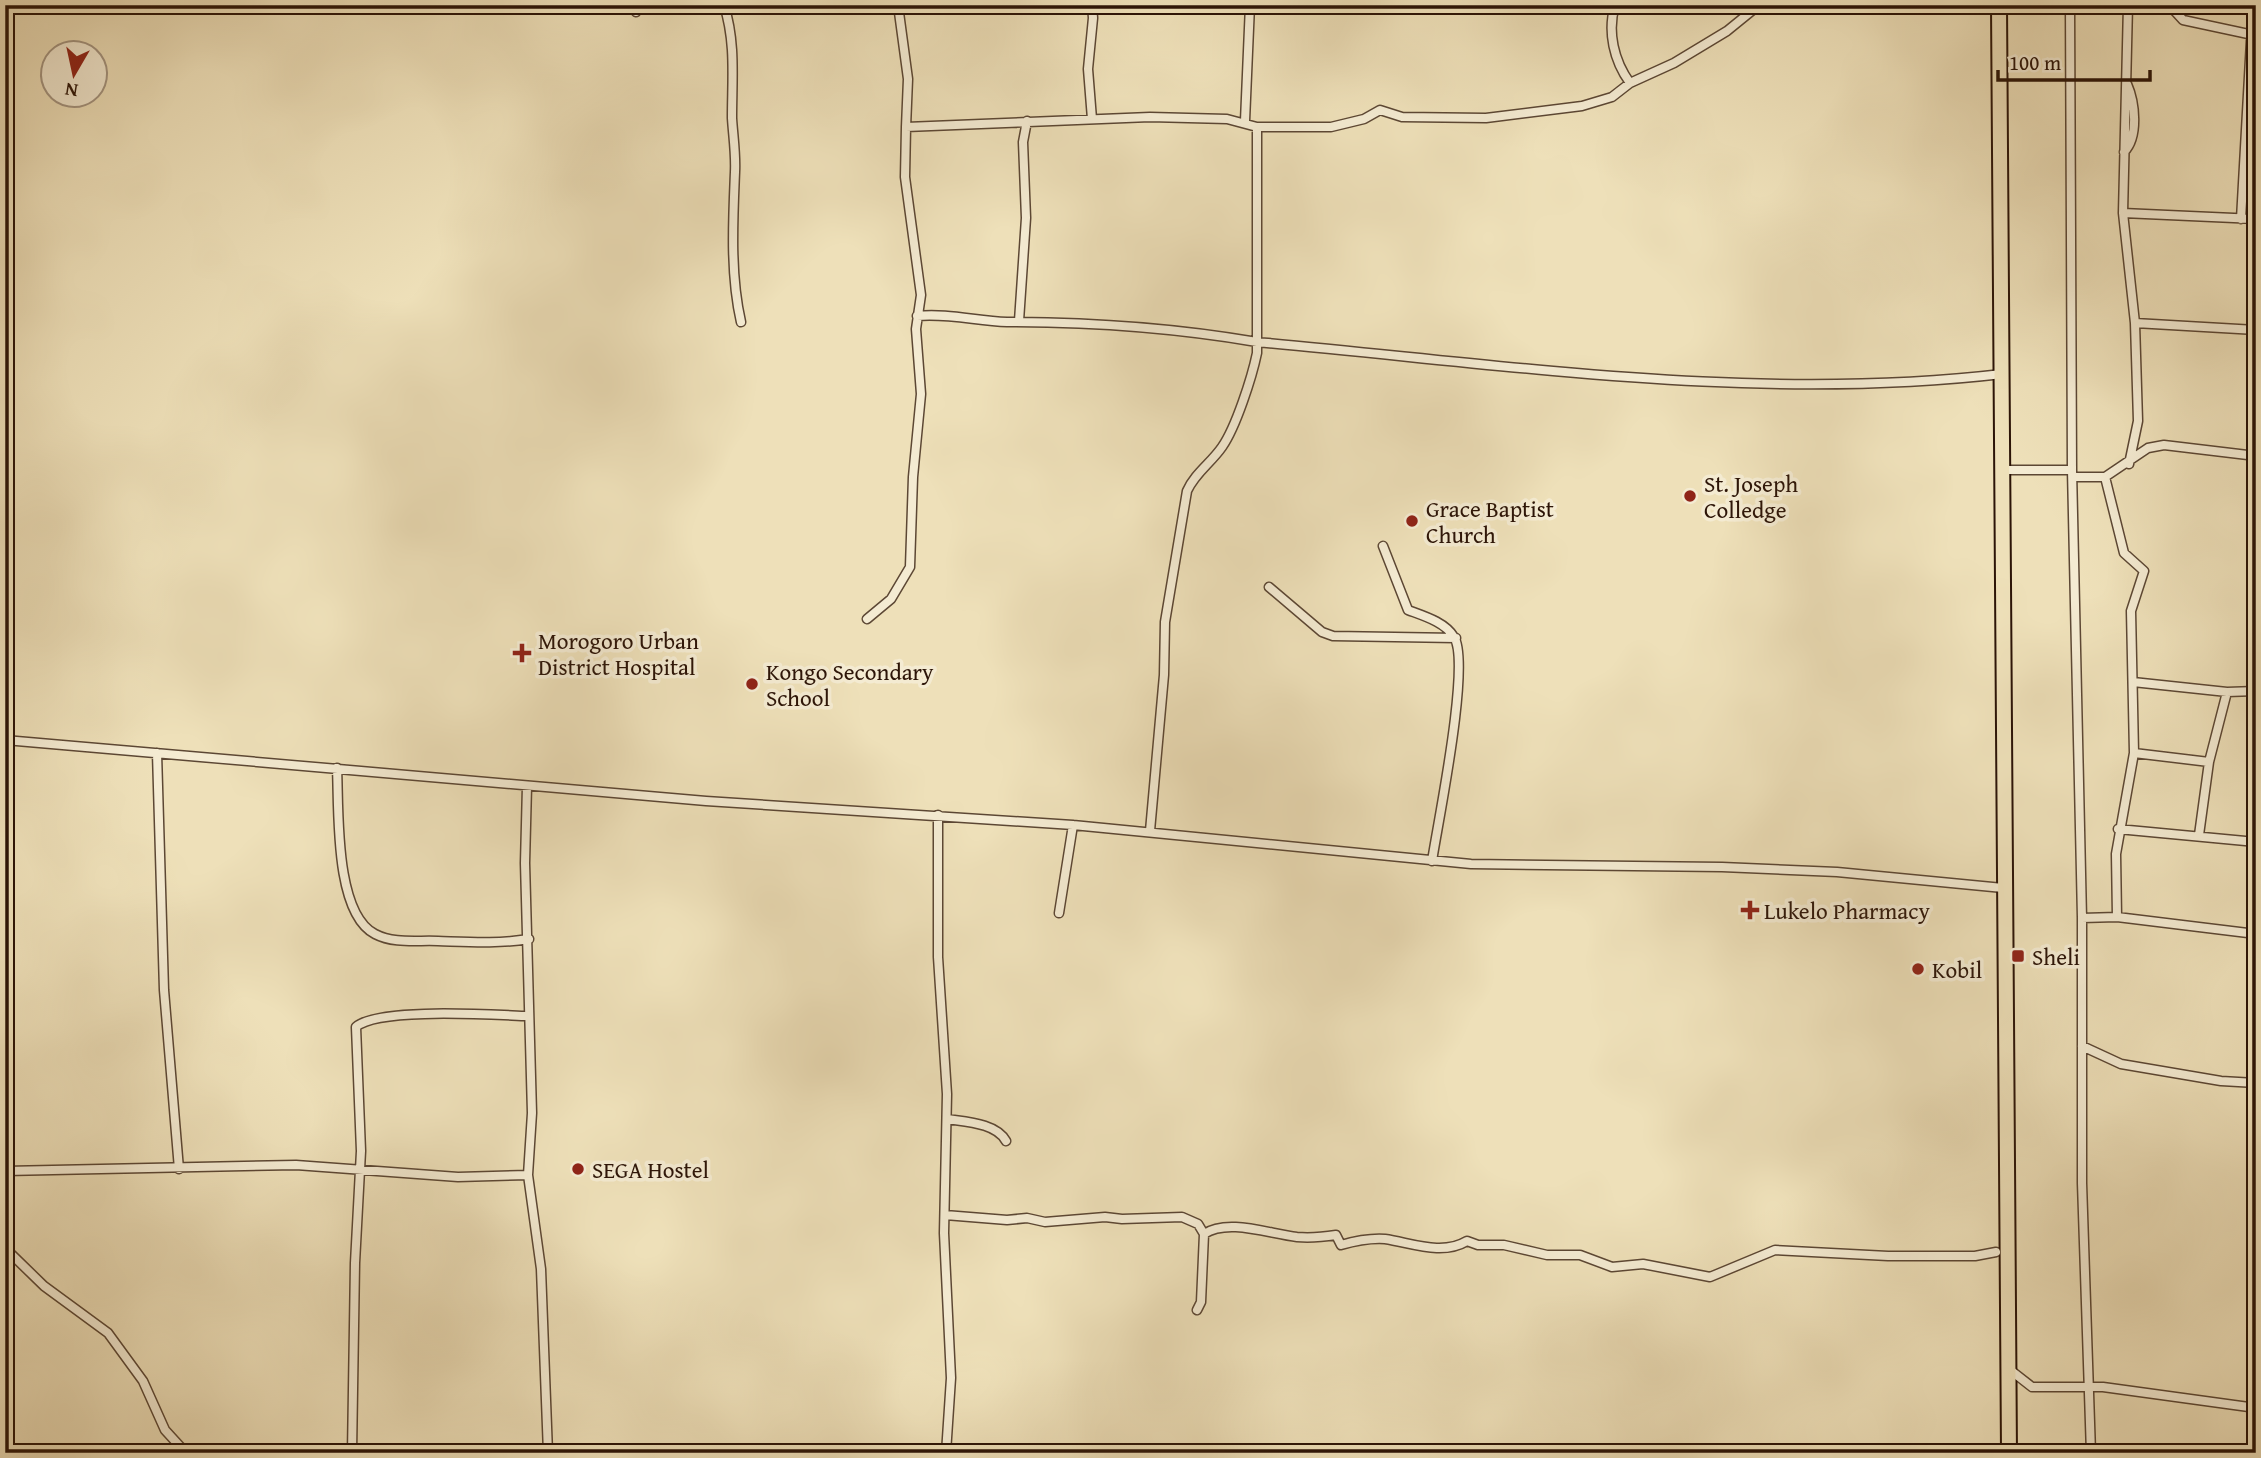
<svg xmlns="http://www.w3.org/2000/svg" width="2261" height="1458" font-family="'Gentium Book Plus',serif">
	<rect width="100%" height="100%" fill="#eee0b9"/>
	<filter id="stains"><feTurbulence type="fractalNoise" baseFrequency=".00286" numOctaves="4"/><feColorMatrix values="0 0 0 0 .2 0 0 0 0 .09 0 0 0 0 .02 0 0 0 .5 -.17"/></filter>
	<radialGradient id="worn" r=".72"><stop offset=".6" stop-color="#630" stop-opacity="0"/><stop offset="1" stop-color="#630" stop-opacity=".3"/></radialGradient>
	<g fill="none" stroke-linecap="round" stroke-linejoin="round">
		<defs>
			<path id="minor" d="M 724,5 C 736,43 732,79 732,118 C 733,135 736,154 735,172 C 733,220 730,274 741,322
				M 898,5 L 908,79 L 906,127 L 1150,117 L 1227,119 L 1257,127 L 1331,127 L 1364,119 L 1380,110 L 1402,117 L 1486,118 L 1582,106 L 1612,97 L 1630,83 L 1674,63 L 1727,31 L 1759,5
				M 1615,5 C 1607,32 1614,61 1630,83
				M 2070,5 L 2072,470 L 2082,918 L 2082,1183 L 2091,1453
				M 2128,5 L 2123,213 L 2135,323 L 2138,421 L 2129,464
				M 2172,8 L 2183,20 L 2253,35
				M 636,12 L 637,5
				M 1092,119 L 1088,69 L 1093,18 L 1092,5
				M 1245,121 L 1250,5
				M 2124,152 C 2139,137 2135,102 2127,84
				M 2123,213 L 2256,219
				M 2241,219 L 2253,5
				M 917,316 C 948,313 977,321 1007,322 C 1090,322 1175,328 1257,342 C 1504,364 1753,403 2002,374
				M 1019,321 L 1026,218 L 1023,142 L 1027,121
				M 2135,323 L 2256,330
				M 2001,470 L 2072,470
				M 2074,477 L 2105,477 L 2148,448 L 2164,445 L 2256,456
				M 2105,477 L 2124,553 L 2144,571 L 2131,611 L 2134,753 L 2116,854 L 2117,917
				M 1383,546 L 1408,610 C 1424,616 1445,622 1454,637 C 1471,663 1438,822 1432,861
				M 1269,587 L 1322,632 L 1333,636 L 1456,638
				M 867,619 L 891,599 L 910,567 L 913,477 L 921,394 L 916,329 L 921,295 L 905,177 L 906,127
				M 2133,682 L 2227,692 L 2256,691
				M 5,740 L 706,801 L 1073,825 L 1471,864 L 1722,867 L 1837,872 L 2003,888
				M 157,753 L 164,990 L 179,1169
				M 2134,753 L 2209,762
				M 337,768 C 339,809 334,913 375,934 C 394,944 417,940 438,941 C 469,942 498,944 529,939
				M 527,786 L 525,863 L 532,1113 L 528,1175 L 541,1269 L 548,1453
				M 938,815 L 938,957 L 947,1094 L 944,1233 L 951,1378 L 946,1453
				M 2118,829 L 2256,842
				M 1150,831 L 1164,675 L 1165,622 L 1187,491 C 1195,473 1211,463 1222,447 C 1236,427 1252,377 1257,353 L 1257,127
				M 2199,835 L 2209,762 L 2227,692
				M 1059,913 L 1073,825
				M 2082,918 L 2117,917 L 2256,934
				M 2082,1046 L 2121,1064 L 2221,1081 L 2256,1083
				M 947,1119 C 966,1122 996,1123 1006,1141
				M 5,1171 L 296,1165 L 458,1177 L 528,1175
				M 945,1215 L 1007,1220 L 1027,1218 L 1045,1222 L 1105,1217 L 1122,1219 L 1182,1217 L 1198,1224 L 1204,1234 L 1201,1302 L 1197,1310
				M 1204,1234 C 1228,1218 1269,1234 1297,1237 C 1309,1238 1323,1237 1336,1235 L 1341,1245 C 1355,1241 1371,1238 1385,1239 C 1412,1243 1442,1256 1467,1241 L 1478,1245 L 1504,1245 L 1547,1255 L 1580,1255 L 1612,1267 L 1643,1264 L 1710,1277 L 1775,1250 L 1888,1256 L 1975,1256 L 1996,1252
				M 5,1248 L 44,1286 L 108,1333 L 143,1381 L 165,1430 L 186,1453
				M 2009,1369 L 2032,1387 L 2103,1387 L 2256,1408
				M 352,1453 L 355,1263 L 361,1151 L 356,1027 C 377,1007 495,1015 527,1016"/>
			<path id="trunk" d="M 1999,5 L 2009,1453"/>
		</defs>
		<use href="#minor" stroke="#5c4734" stroke-width="11"/>
		<use href="#trunk" stroke="#2c1407" stroke-width="18"/>
		<use href="#minor" stroke="#f4ebd2" stroke-width="8"/>
		<use href="#trunk" stroke="#eee0b9" stroke-width="14"/>
	</g>
	<g fill="#8f2418" stroke="#f4ebd2" stroke-width="2.5">
		<circle cx="1690" cy="496" r="7"/>
		<circle cx="1412" cy="521" r="7"/>
		<path d="M518.5 642.5h7v7h7v7h-7v7h-7v-7h-7v-7h7z"/>
		<circle cx="752" cy="684" r="7"/>
		<path d="M1746.5 899.5h7v7h7v7h-7v7h-7v-7h-7v-7h7z"/>
		<rect x="2011" y="949" width="14" height="14" rx="3.5"/>
		<circle cx="1918" cy="969" r="7"/>
		<circle cx="578" cy="1169" r="7"/>
	</g>
	<g text-anchor="middle" dominant-baseline="central" stroke-width="7" stroke-linejoin="round" paint-order="stroke">
		<g font-size="23" fill="#2c1407" stroke="#f4ebd2" text-anchor="start">
			<text x="1704" y="483">St. Joseph<tspan x="1704" dy="26">Colledge</tspan></text>
			<text x="1426" y="508">Grace Baptist<tspan x="1426" dy="26">Church</tspan></text>
			<text x="538" y="640">Morogoro Urban<tspan x="538" dy="26">District Hospital</tspan></text>
			<text x="766" y="671">Kongo Secondary<tspan x="766" dy="26">School</tspan></text>
			<text x="1764" y="910">Lukelo Pharmacy</text>
			<text x="2032" y="956">Sheli</text>
			<text x="1932" y="969">Kobil</text>
			<text x="592" y="1169">SEGA Hostel</text>
		</g>
	</g>
	<rect width="2261" height="1458" fill="none" stroke="#eee0b9" stroke-width="28"/>
	<rect x="7" y="7" width="2247" height="1444" fill="none" stroke="#2c1407" stroke-width="3.5"/>
	<rect x="14" y="14" width="2233" height="1430" fill="none" stroke="#2c1407" stroke-width="2"/>
	<g transform="translate(74 74) rotate(189)"><circle r="33" fill="#f4ebd2" stroke="#a49581" stroke-width="2"/>
	<path d="M0-5L12 26L0 18L-12 26Z" fill="#8f2418"/>
	<text y="-10" font-size="19" font-weight="bold" text-anchor="middle" fill="#2c1407">N</text>
	</g>
	<path d="M1998 70v10h152v-10" fill="none" stroke="#2c1407" stroke-width="3.5"/>
	<text x="2009" y="70" font-size="21" fill="#2c1407" stroke="#f4ebd2" stroke-width="5" paint-order="stroke">100 m</text>
	<rect width="100%" height="100%" filter="url(#stains)"/>
	<rect width="100%" height="100%" fill="url(#worn)"/>
</svg>
